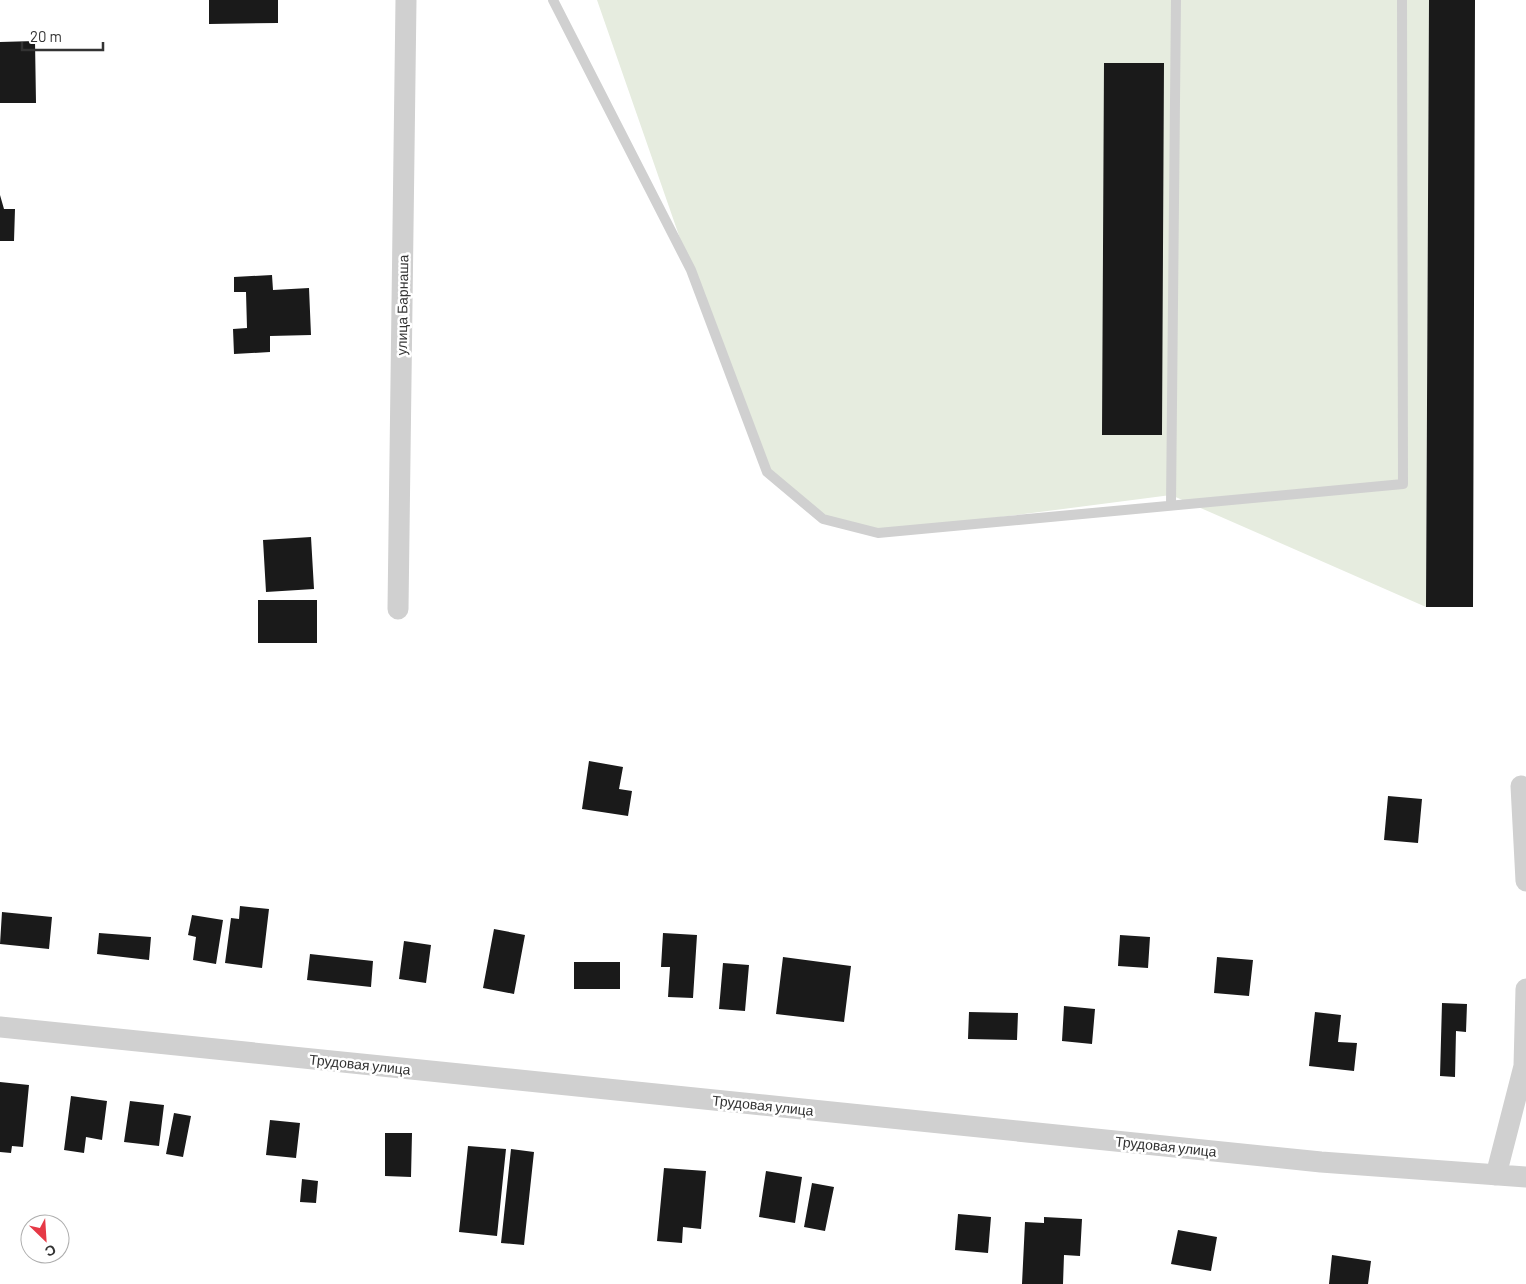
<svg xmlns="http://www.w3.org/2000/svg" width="1526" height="1284" font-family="Barlow,sans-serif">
	<rect width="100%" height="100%" fill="#fff"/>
	<path fill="#e6ecdf" d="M 597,0 L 1429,0 L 1426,607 L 1171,495 L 878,533 L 823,519 L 767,472 L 691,270 Z"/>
	<path fill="#1a1a1a" d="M 209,0 L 278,0 L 278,23 L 209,24 Z
		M 1429,0 L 1475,0 L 1473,607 L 1426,607 Z
		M 35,41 L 36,103 L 0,103 L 0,42 Z
		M 1104,63 L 1164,63 L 1162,435 L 1102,435 Z
		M 0,195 L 4,209 L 15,209 L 14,241 L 0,241 Z
		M 272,275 L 273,290 L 309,288 L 311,335 L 270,336 L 270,352 L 234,354 L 233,329 L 247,328 L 246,292 L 234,292 L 234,277 Z
		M 311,537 L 314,589 L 266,592 L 263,540 Z
		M 258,600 L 317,600 L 317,643 L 258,643 Z
		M 589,761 L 623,767 L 619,789 L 632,791 L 628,816 L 582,809 Z
		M 1388,796 L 1422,799 L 1418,843 L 1384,840 Z
		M 240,906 L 269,909 L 262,968 L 225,963 L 231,918 L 239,919 Z
		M 2,912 L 52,917 L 49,949 L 0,944 Z
		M 192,915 L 223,920 L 216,964 L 193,960 L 196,937 L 188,935 Z
		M 494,929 L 525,935 L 514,994 L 483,988 Z
		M 99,933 L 151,937 L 149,960 L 97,954 Z
		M 663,933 L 697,935 L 693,998 L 668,997 L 670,967 L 661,967 Z
		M 1120,935 L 1150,937 L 1148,968 L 1118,966 Z
		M 404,941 L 431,945 L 426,983 L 399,979 Z
		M 310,954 L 373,961 L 371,987 L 307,980 Z
		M 783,957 L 851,966 L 844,1022 L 776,1014 Z
		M 1217,957 L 1253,960 L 1249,996 L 1214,993 Z
		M 574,962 L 620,962 L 620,989 L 574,989 Z
		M 723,963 L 749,965 L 745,1011 L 719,1009 Z
		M 1442,1003 L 1467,1004 L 1466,1032 L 1456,1031 L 1455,1077 L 1440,1076 Z
		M 1064,1006 L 1095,1009 L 1092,1044 L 1062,1041 Z
		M 969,1012 L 1018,1013 L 1017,1040 L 968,1039 Z
		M 1315,1012 L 1341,1015 L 1338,1042 L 1357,1043 L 1354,1071 L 1309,1066 Z
		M 0,1082 L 29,1085 L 23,1147 L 12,1146 L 11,1153 L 0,1152 Z
		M 71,1096 L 107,1101 L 102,1140 L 86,1137 L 84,1153 L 64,1150 Z
		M 130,1101 L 164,1105 L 159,1146 L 124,1142 Z
		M 174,1113 L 191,1116 L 183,1157 L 166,1154 Z
		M 270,1120 L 300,1123 L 296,1158 L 266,1155 Z
		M 385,1133 L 412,1133 L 411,1177 L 385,1176 Z
		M 468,1146 L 506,1149 L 497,1236 L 459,1232 Z
		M 511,1149 L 534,1152 L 524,1245 L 501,1243 Z
		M 664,1168 L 706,1171 L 701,1229 L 683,1227 L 682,1243 L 657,1241 Z
		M 766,1171 L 802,1177 L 795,1223 L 759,1217 Z
		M 302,1179 L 318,1181 L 316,1203 L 300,1202 Z
		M 812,1183 L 834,1187 L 825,1231 L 804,1227 Z
		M 958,1214 L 991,1217 L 988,1253 L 955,1250 Z
		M 1044,1217 L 1082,1219 L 1080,1256 L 1064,1255 L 1063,1284 L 1022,1284 L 1025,1222 L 1044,1223 Z
		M 1178,1230 L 1217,1237 L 1211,1271 L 1171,1264 Z
		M 1332,1255 L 1371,1261 L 1368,1284 L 1329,1284 Z"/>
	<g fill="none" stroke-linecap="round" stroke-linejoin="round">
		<path stroke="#d0d0d0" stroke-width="10" d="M 553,0 L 691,270 L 767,472 L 823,519 L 878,533 L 1403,484 L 1402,0
			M 1171,505 L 1176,0"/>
		<path stroke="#d0d0d0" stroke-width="21" d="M 398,609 L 406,0
			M 1521,786 L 1526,881
			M 0,1027 L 1321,1162 L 1526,1177
			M 1496,1175 L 1524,1066 L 1526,989"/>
	</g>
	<g text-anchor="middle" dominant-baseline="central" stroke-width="5" stroke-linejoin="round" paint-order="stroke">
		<g font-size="14" fill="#333" stroke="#fff">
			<text transform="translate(402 305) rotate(-89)">улица Барнаша</text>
			<text transform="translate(360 1064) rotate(6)">Трудовая улица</text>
			<text transform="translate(763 1105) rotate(6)">Трудовая улица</text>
			<text transform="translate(1166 1146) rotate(6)">Трудовая улица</text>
		</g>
	</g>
	<g transform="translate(45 1239) rotate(155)"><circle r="24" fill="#ffffff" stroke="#adadad"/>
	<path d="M0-4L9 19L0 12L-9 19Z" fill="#e63946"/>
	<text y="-8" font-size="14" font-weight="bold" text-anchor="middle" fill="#333333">С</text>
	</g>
	<path d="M22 42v8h81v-8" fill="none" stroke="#333333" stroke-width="2.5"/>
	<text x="30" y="42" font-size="15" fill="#333333" stroke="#ffffff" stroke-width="4" paint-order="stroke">20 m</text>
</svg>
